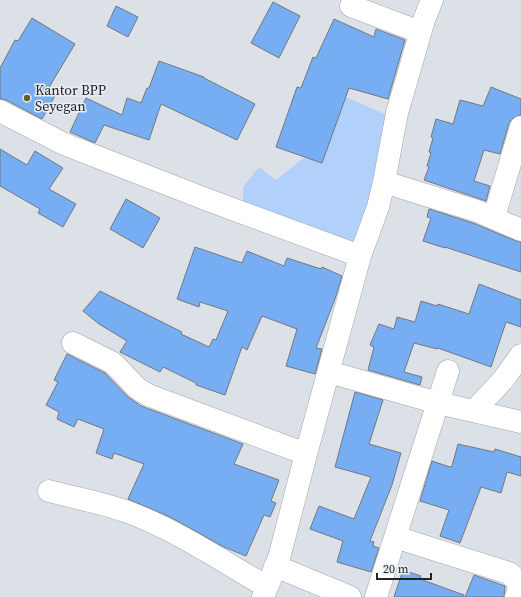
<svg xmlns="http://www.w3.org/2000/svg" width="521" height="597" font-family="'Source Serif 4',serif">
	<rect width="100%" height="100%" fill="#dce1e8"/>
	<path fill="#b1d1fb" d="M 339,94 L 396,119 L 366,244 L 349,246 L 243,206 L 243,187 L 259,167 L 276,180 L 305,157 Z"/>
	<path fill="#77adf3" stroke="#73787e" d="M 273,2 L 300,16 L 279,58 L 251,43 Z
		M 116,6 L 138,17 L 128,37 L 107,26 Z
		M 32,18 L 75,44 L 48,89 L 56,94 L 42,119 L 6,100 L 0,99 L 0,68 L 15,40 L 18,41 Z
		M 334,19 L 374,37 L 376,29 L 405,40 L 388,99 L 349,88 L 322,163 L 276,147 L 297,87 L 301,88 L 313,57 L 316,58 Z
		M 159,61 L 204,77 L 204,78 L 255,104 L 237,140 L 161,104 L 149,140 L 104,125 L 95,143 L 70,132 L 86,98 L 122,115 L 127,98 L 141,103 L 147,88 L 149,88 Z
		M 491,87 L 521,99 L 521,115 L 513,118 L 509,123 L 500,154 L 484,150 L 474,181 L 490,186 L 486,201 L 424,180 L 429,167 L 427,166 L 431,153 L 429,152 L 433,138 L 431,137 L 436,119 L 453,124 L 460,100 L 483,106 Z
		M 0,149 L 27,165 L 35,151 L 63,168 L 49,189 L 76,204 L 63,227 L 38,213 L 40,209 L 0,186 Z
		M 126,199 L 160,218 L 143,248 L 110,229 Z
		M 429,209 L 473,223 L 516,241 L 521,242 L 521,272 L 445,247 L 445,248 L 423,241 L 431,218 L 427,217 Z
		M 195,247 L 242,263 L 247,251 L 284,266 L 287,258 L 321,269 L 322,267 L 342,276 L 335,299 L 316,348 L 322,349 L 315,374 L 286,366 L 297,329 L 262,316 L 247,350 L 242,347 L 225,395 L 196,385 L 196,383 L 163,367 L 160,372 L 120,352 L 127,341 L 99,324 L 83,311 L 100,291 L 182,332 L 181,334 L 209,347 L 213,339 L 216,340 L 228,311 L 200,302 L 199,307 L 177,299 Z
		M 479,284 L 521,300 L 521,327 L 506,322 L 491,367 L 438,348 L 437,349 L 414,343 L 404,372 L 422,377 L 420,385 L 368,370 L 374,347 L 370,345 L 379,324 L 394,329 L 397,317 L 415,322 L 421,301 L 437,306 L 438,304 L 469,314 Z
		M 67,354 L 105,373 L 128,397 L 141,406 L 243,444 L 234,464 L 279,480 L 271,501 L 276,503 L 270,517 L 264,515 L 246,556 L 224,547 L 170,517 L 128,499 L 144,464 L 114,453 L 112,459 L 96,453 L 104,429 L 78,419 L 74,427 L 57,419 L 59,412 L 46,405 L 58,382 L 54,380 Z
		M 355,392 L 383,400 L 369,444 L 401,453 L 392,485 L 370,541 L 374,542 L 373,546 L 379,548 L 371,572 L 337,562 L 343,541 L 310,529 L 319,506 L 354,519 L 371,477 L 335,467 Z
		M 458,444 L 494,452 L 495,449 L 521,457 L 521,476 L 507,472 L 501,493 L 481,487 L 460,543 L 440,536 L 449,510 L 420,501 L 432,461 L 450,467 L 452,466 Z
		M 403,570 L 421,576 L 420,579 L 464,595 L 464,597 L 394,597 Z
		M 474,575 L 505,586 L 504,597 L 465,597 Z"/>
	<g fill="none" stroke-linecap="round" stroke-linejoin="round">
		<defs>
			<path id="minor" d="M 351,6 L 420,32
				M 0,111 L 64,144 L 208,200 L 360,256 L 378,207 L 384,182 L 397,113 L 424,20 L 432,0
				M 384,182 L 477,211 L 521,230
				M 494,217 L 521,127
				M 73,343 L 113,363 L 137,388 L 148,395 L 306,454
				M 329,372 L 438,403 L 521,422
				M 474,411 L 503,380 L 521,355
				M 49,491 C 75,498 103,503 128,512 C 178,531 222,561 267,587
				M 395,537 L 509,573 C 518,580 521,586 516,597
				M 275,566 L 350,597
				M 263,597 L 279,558 L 306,454 L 360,256
				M 376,597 L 448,371"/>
		</defs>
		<use href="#minor" stroke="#a1a6ac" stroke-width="23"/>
		<use href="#minor" stroke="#fff" stroke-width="22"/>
	</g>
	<circle fill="#63602d" stroke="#e9eef5" stroke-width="1.5" cx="27" cy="98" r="4"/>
	<g text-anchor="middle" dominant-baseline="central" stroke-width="3" stroke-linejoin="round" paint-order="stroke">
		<g font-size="14" fill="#212325" stroke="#e9eef5" text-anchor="start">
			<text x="35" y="90">Kantor BPP<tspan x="35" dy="16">Seyegan</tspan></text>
		</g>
	</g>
	<path d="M377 573v6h54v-6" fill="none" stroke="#212325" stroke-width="2"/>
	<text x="383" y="573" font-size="12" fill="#212325" stroke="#e9eef5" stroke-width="3" paint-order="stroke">20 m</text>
</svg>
